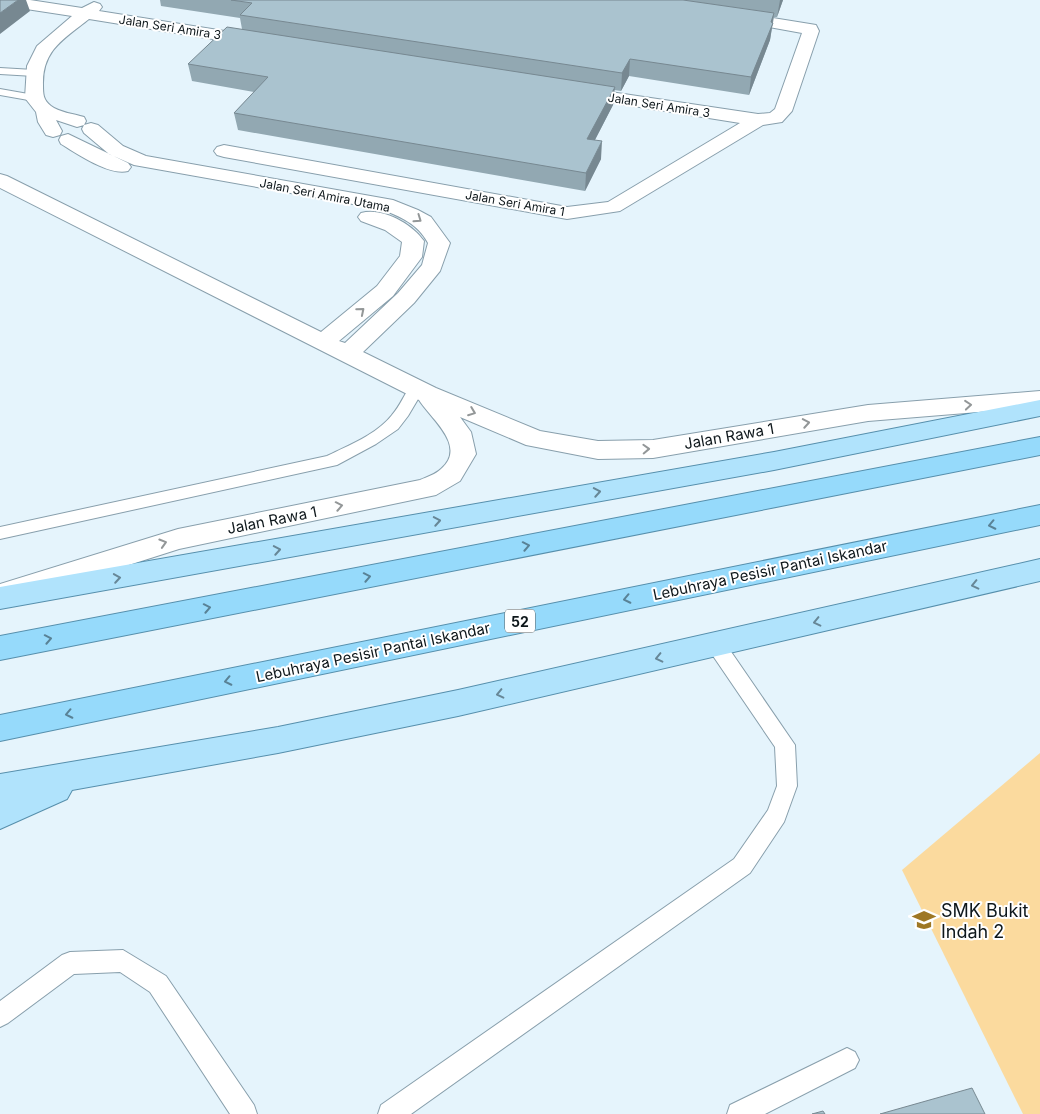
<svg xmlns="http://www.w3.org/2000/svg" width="1040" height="1114" font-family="Inter,sans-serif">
	<rect width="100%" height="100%" fill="#e5f4fc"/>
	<path fill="#fbda9e" d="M 1040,753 L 1040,1114 L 1023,1114 L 902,870 Z"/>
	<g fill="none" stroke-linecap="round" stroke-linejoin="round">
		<defs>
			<path id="service" d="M 0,68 L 34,70 L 40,73 L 34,76 L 0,74 Z
				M 0,89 L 34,95 L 40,98 L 34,101 L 0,95 Z
				M 416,384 L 421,385 L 424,389 L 408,416 L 398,429 L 376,444 L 337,465 L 0,539 L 0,527 L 327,456 C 349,445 376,435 392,415 C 400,406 404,395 411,385 Z
				M 716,638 L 723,640 L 795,745 L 797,786 L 784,822 L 750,873 L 411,1114 L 378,1114 L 381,1105 L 734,859 L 768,810 L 777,786 L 775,747 L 709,650 L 707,645 L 709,640 Z
				M 123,950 L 166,976 L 254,1105 L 257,1114 L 230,1114 L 150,992 L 120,972 L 74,974 L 8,1023 L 0,1027 L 0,1001 L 62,955 L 70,952 Z
				M 847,1048 L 855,1052 L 859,1060 L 855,1068 L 765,1114 L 727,1114 L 730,1105 Z"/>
			<path id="minor" d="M 0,0 L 30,0 L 82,8 L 94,2 L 100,4 L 102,7 L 99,11 L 256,36 L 262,37 L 264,41 L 262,45 L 256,46 L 89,19 C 64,39 42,50 43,85 C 43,94 43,100 51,106 C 58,112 74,114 84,117 L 86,121 L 84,125 L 77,127 L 56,120 L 62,131 L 60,135 L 53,137 L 46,135 L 38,122 L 36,112 L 25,98 L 27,66 L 37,46 L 72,16 L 0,5 Z
				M 736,12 L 810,24 L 816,25 L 819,31 L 792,111 L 782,122 L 763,125 L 620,211 L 567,219 L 224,157 L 217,155 L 214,151 L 217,147 L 224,145 L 567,207 L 608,202 L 740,123 L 577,97 L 571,96 L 568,92 L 571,88 L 577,87 L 758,114 L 770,113 L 775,109 L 802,33 L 730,20 L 728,17 L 730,14 Z
				M 91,123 L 98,125 L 123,146 L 146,156 L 393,200 L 418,210 L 431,217 L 450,243 L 440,271 L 414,303 L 363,352 L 436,388 L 540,431 L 598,441 L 653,440 L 868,405 L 1040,391 L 1040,407 L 868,421 L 653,458 L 598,459 L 526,445 L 460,417 L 471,432 L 476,454 L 460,481 L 436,495 L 179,549 L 0,606 L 0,584 L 178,529 L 420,480 C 427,477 436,474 441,469 C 468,446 430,418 419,400 L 0,188 L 0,174 L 7,176 L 321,332 L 377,286 L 400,256 L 402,242 L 385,230 L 361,221 L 358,217 L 361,213 C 382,207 411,223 424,241 L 422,257 L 393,296 L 339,341 L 345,343 L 398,293 L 422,265 L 428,243 C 418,224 401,217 381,209 L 134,165 L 109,154 L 84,133 L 82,129 L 84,125 Z
				M 68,134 L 128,163 L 131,167 L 128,171 C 109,176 78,154 61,144 L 59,140 L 61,136 Z"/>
			<path id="primary" d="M 1040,400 L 1040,416 L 774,470 L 0,609 L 0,587 L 774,452 Z
				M 1040,559 L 1040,581 L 458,716 L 278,753 L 72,790 L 67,799 L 0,829 L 0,774 L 278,727 L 458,690 Z"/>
			<path id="trunk" d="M 1040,437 L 1040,455 L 0,660 L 0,636 Z
				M 1040,505 L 1040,525 L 0,741 L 0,715 Z"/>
		</defs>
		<use href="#service" stroke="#889fac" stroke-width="2"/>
		<use href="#minor" stroke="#889fac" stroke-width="2"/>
		<use href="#primary" stroke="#568fac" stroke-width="2"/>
		<use href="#trunk" stroke="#568fac" stroke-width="2"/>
		<use href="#service" fill="#fff" fill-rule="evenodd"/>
		<use href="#minor" fill="#fff" fill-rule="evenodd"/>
		<use href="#primary" fill="#b0e3fc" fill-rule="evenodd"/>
		<use href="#trunk" fill="#96dafb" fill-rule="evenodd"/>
	</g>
	<path fill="#92a8b2" d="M 160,0 L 783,0 L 777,17 L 774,17 L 770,40 L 749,95 L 629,76 L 621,91 L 614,90 L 613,105 L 595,140 L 601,159 L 585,191 L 238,130 L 234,113 L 254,92 L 192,81 L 188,64 L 242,29 L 240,18 L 161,6 Z"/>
	<path fill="#778891" d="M 18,0 L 26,0 L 30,11 L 0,34 L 0,13 Z
		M 780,0 L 783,0 L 777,17 Z
		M 774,13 L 770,40 L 749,95 L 751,77 Z
		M 630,59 L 629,76 L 621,91 L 622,73 Z
		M 615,87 L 613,105 L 586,157 L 587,139 Z
		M 602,141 L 601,159 L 585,191 L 586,173 Z"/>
	<path fill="#aac3cf" stroke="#778891" d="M 0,0 L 18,0 L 0,13 Z
		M 231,0 L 683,0 L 774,13 L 771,22 L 773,23 L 751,77 L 630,59 L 622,73 L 240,15 L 252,3 Z
		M 227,27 L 615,87 L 587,139 L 602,141 L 586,173 L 234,113 L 268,77 L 188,64 Z
		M 972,1088 L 985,1114 L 880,1114 Z
		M 823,1111 L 825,1114 L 812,1114 Z"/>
	<defs><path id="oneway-chevron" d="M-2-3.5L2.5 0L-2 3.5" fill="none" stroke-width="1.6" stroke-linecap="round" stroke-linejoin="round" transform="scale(1.25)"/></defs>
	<g stroke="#939798">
		<use href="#oneway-chevron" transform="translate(418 219) rotate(35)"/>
		<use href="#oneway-chevron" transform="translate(361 311) rotate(-40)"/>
		<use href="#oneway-chevron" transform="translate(968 405) rotate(-5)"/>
		<use href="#oneway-chevron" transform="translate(472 412) rotate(21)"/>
		<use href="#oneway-chevron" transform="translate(806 423) rotate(-10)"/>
		<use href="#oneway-chevron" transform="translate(646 449) rotate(-2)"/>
		<use href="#oneway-chevron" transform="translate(339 506) rotate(-11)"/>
		<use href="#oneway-chevron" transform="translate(163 543) rotate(-17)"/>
	</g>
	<g stroke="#678797">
		<use href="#oneway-chevron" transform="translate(597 492) rotate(-10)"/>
		<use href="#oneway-chevron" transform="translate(437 521) rotate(-10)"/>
		<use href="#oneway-chevron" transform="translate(277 550) rotate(-10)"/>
		<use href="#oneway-chevron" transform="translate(117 578) rotate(-9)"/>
		<use href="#oneway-chevron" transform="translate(975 585) rotate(167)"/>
		<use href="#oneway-chevron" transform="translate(817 622) rotate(167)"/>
		<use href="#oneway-chevron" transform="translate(659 658) rotate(167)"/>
		<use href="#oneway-chevron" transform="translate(500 694) rotate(167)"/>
	</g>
	<g stroke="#598296">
		<use href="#oneway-chevron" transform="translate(992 525) rotate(168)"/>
		<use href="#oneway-chevron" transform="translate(526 546) rotate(-11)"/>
		<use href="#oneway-chevron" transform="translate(367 577) rotate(-11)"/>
		<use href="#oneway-chevron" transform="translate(627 599) rotate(168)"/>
		<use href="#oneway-chevron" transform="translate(207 608) rotate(-11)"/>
		<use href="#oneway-chevron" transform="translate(48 639) rotate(-11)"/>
		<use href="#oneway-chevron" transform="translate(228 681) rotate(168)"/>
		<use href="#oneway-chevron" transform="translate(69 714) rotate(168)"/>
	</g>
	<defs>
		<symbol id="school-bare" viewBox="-9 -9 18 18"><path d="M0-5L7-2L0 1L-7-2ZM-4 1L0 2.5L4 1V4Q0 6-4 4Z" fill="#9e7724" stroke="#fff" stroke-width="2.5" paint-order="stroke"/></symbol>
	</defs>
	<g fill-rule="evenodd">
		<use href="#school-bare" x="908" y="904" width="32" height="32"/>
	</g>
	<g text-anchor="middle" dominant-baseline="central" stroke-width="4" stroke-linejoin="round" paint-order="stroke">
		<g font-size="12" fill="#0e171b" stroke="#fff">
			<text transform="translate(170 27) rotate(9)">Jalan Seri Amira 3</text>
			<text transform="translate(659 105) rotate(9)">Jalan Seri Amira 3</text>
			<text transform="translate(325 195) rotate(11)">Jalan Seri Amira Utama</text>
			<text transform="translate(515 203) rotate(10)">Jalan Seri Amira 1</text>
		</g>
		<rect fill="#fff" stroke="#565d5f" stroke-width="1" x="505" y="609.5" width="30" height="23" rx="4"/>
		<g font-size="14" font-weight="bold" fill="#0e171b">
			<text x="520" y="621">52</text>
		</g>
		<g font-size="15" fill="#0e171b" stroke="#fff">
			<text transform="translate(729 436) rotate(-10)">Jalan Rawa 1</text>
			<text transform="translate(272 520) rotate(-11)">Jalan Rawa 1</text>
			<text transform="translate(770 570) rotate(-12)">Lebuhraya Pesisir Pantai Iskandar</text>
			<text transform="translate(373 652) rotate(-12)">Lebuhraya Pesisir Pantai Iskandar</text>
		</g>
		<g font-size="18" fill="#0e171b" stroke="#fff" text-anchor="start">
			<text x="941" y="910">SMK Bukit<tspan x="941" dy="21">Indah 2</tspan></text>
		</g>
	</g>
</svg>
